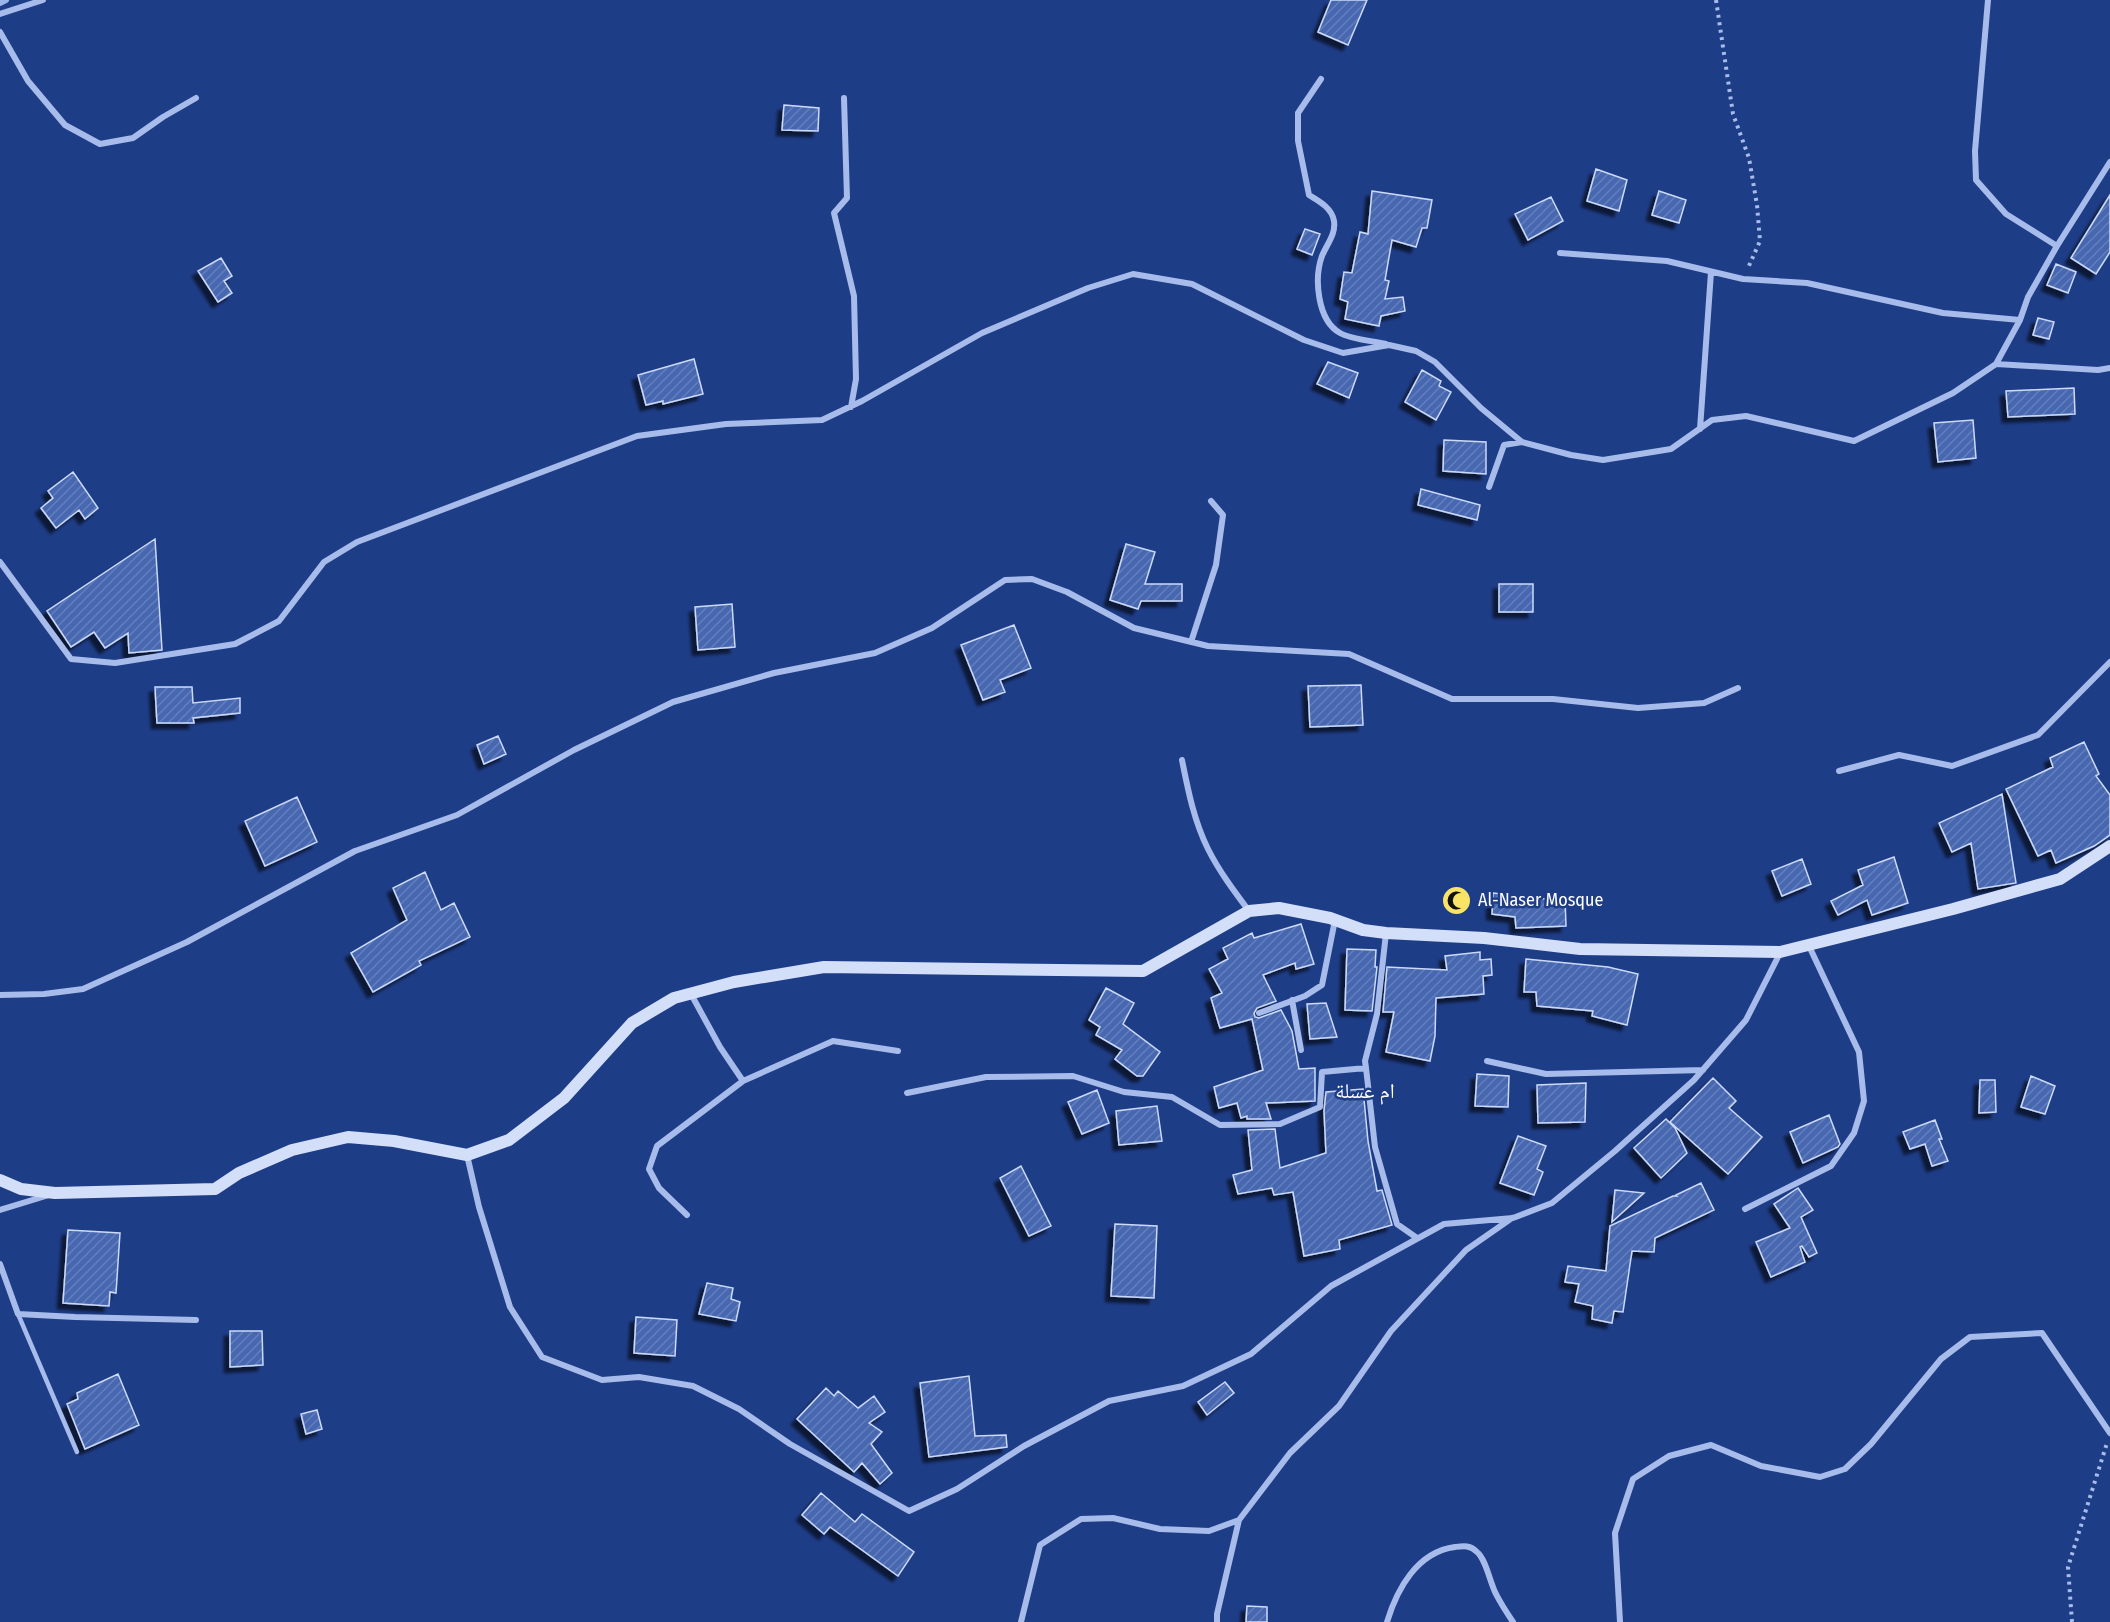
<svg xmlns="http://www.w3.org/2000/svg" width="2110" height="1622" font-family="'Fira Sans Condensed','Noto Naskh Arabic',sans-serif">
	<defs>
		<pattern id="building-hatch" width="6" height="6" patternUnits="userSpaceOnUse" patternTransform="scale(1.5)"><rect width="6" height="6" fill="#4667b0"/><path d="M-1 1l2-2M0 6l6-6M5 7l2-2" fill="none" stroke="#627ebc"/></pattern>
		<filter id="shadow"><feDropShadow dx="-5.5" dy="5.5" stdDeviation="1.5" flood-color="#0009"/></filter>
	</defs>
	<rect width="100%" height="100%" fill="#1e3d87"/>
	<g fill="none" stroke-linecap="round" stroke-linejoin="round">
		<path stroke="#9ab5ec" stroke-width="6" d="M 0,3 L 6,0"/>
	</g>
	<path fill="url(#building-hatch)" stroke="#ccdaf8" stroke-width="1.5" filter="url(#shadow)" d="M 1331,0 L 1367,0 L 1348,45 L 1318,32 Z
		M 784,105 L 819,108 L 818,131 L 782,130 Z
		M 1596,169 L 1627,180 L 1619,211 L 1587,201 Z
		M 1372,191 L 1432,200 L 1427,228 L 1422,228 L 1416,247 L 1392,240 L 1385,280 L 1389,281 L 1385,299 L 1403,297 L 1405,311 L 1381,316 L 1379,326 L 1345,319 L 1348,302 L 1340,299 L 1344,272 L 1352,273 L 1360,232 L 1368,234 Z
		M 1659,191 L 1686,200 L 1679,223 L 1652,215 Z
		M 2110,195 L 2110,252 L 2096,274 L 2071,258 Z
		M 1551,197 L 1563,221 L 1528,240 L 1515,214 Z
		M 1305,229 L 1320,234 L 1312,255 L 1297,249 Z
		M 221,258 L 232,276 L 224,281 L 232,293 L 218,302 L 198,271 Z
		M 2056,264 L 2076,272 L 2068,293 L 2047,285 Z
		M 2038,318 L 2054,322 L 2049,339 L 2033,335 Z
		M 694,359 L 703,394 L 663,404 L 663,401 L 646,405 L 638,375 Z
		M 1328,362 L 1358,373 L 1349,398 L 1317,384 Z
		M 1422,370 L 1441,381 L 1439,386 L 1451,392 L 1436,420 L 1405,402 Z
		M 2074,388 L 2075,414 L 2008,417 L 2006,391 Z
		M 1973,420 L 1976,458 L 1938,462 L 1934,423 Z
		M 1444,440 L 1486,442 L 1486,474 L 1443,471 Z
		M 73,472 L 98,508 L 85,519 L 79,510 L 56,528 L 41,508 L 53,498 L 48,491 Z
		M 1421,489 L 1480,505 L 1477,520 L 1418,505 Z
		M 155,539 L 162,650 L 129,653 L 128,633 L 105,648 L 94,632 L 71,647 L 47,611 Z
		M 1126,544 L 1155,552 L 1145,584 L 1182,584 L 1182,601 L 1141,601 L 1138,609 L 1110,600 Z
		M 1499,584 L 1533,584 L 1533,612 L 1499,612 Z
		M 732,604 L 735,647 L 698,650 L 695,607 Z
		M 1014,625 L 1031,668 L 1000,680 L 1005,692 L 983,700 L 961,645 Z
		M 1361,685 L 1363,725 L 1310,727 L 1308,686 Z
		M 155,687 L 192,687 L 193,703 L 240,698 L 240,713 L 193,718 L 194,723 L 157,723 Z
		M 498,736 L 506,754 L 484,764 L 477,745 Z
		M 2084,742 L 2099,774 L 2096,776 L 2110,795 L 2110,835 L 2094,846 L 2056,863 L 2051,850 L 2038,856 L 2006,789 L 2053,767 L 2050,758 Z
		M 2002,794 L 2016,883 L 1978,889 L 1971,843 L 1952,852 L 1939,823 Z
		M 297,797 L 317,842 L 265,866 L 245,821 Z
		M 1894,857 L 1908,903 L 1872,915 L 1867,900 L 1838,915 L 1831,901 L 1863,885 L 1858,870 Z
		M 1802,859 L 1811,884 L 1782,896 L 1772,871 Z
		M 425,872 L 441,910 L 454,903 L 470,937 L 419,961 L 421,965 L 373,992 L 351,953 L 407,920 L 393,888 Z
		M 1493,893 L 1510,895 L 1510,900 L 1565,898 L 1566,926 L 1516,928 L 1515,917 L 1492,914 Z
		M 1301,924 L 1314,964 L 1296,969 L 1295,963 L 1263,975 L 1276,1001 L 1257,1008 L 1254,1013 L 1255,1017 L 1259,1018 L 1281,1010 L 1292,1031 L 1299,1069 L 1315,1068 L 1315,1101 L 1266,1103 L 1271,1119 L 1247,1119 L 1247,1116 L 1241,1118 L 1237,1103 L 1219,1108 L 1214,1087 L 1263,1070 L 1252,1019 L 1220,1028 L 1211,998 L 1222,993 L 1209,969 L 1228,959 L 1223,948 L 1252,933 L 1254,938 Z
		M 1347,949 L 1376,950 L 1375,967 L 1377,967 L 1372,1011 L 1345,1010 Z
		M 1480,952 L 1480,960 L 1491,959 L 1492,975 L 1483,976 L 1484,994 L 1436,998 L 1435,1036 L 1430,1061 L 1386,1052 L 1394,1012 L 1383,1012 L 1387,967 L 1447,970 L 1445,956 Z
		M 1526,959 L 1608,967 L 1638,974 L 1627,1025 L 1592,1016 L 1593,1011 L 1537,1006 L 1536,992 L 1524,992 Z
		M 1106,988 L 1134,1003 L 1123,1024 L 1160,1052 L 1143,1076 L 1137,1076 L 1115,1059 L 1122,1050 L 1096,1035 L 1100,1027 L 1089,1020 Z
		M 1326,1003 L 1337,1037 L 1310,1039 L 1307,1004 Z
		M 1477,1074 L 1509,1076 L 1508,1107 L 1475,1106 Z
		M 2031,1076 L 2055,1086 L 2045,1114 L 2021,1107 Z
		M 1713,1078 L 1736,1101 L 1729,1108 L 1762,1137 L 1728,1174 L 1670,1122 Z
		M 1980,1080 L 1995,1080 L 1996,1112 L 1979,1113 Z
		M 1586,1083 L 1585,1122 L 1538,1123 L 1537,1085 Z
		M 1363,1089 L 1368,1141 L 1377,1191 L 1382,1190 L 1392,1225 L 1339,1240 L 1340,1249 L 1304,1256 L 1293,1192 L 1274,1195 L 1272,1188 L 1238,1194 L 1233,1175 L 1252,1170 L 1248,1130 L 1275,1129 L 1280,1168 L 1326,1153 L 1324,1111 L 1326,1092 Z
		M 1097,1090 L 1109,1123 L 1082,1134 L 1068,1102 Z
		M 1157,1106 L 1162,1141 L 1119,1145 L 1116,1111 Z
		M 1829,1115 L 1840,1144 L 1838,1147 L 1803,1163 L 1790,1132 Z
		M 1666,1119 L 1675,1128 L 1687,1153 L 1661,1178 L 1634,1148 Z
		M 1935,1120 L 1942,1139 L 1939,1139 L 1948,1161 L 1932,1166 L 1925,1144 L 1910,1149 L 1903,1132 Z
		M 1518,1136 L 1546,1146 L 1537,1169 L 1543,1172 L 1534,1195 L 1500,1183 Z
		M 1021,1166 L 1051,1226 L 1029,1236 L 1000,1178 Z
		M 1701,1183 L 1714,1210 L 1655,1238 L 1654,1252 L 1632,1251 L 1623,1312 L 1614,1311 L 1612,1323 L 1592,1319 L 1593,1306 L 1575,1302 L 1579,1284 L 1565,1282 L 1568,1266 L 1606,1271 L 1610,1226 L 1673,1196 L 1677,1196 L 1676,1195 Z
		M 1798,1188 L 1813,1210 L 1801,1217 L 1817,1253 L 1809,1257 L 1802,1246 L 1800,1247 L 1805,1262 L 1771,1277 L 1756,1242 L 1790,1228 L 1774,1204 Z
		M 1615,1190 L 1644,1193 L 1612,1222 Z
		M 1115,1224 L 1157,1226 L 1154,1298 L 1111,1296 Z
		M 68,1230 L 120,1233 L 116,1293 L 110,1292 L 109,1306 L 63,1303 Z
		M 707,1283 L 733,1288 L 731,1299 L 740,1302 L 736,1321 L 699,1314 Z
		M 636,1317 L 677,1320 L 675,1356 L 634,1353 Z
		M 230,1331 L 262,1331 L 263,1365 L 230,1367 Z
		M 118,1374 L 139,1425 L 85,1449 L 67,1404 L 78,1399 L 77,1393 Z
		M 969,1376 L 975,1436 L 1006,1435 L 1007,1447 L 929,1457 L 920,1383 Z
		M 1225,1382 L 1234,1393 L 1207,1415 L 1198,1402 Z
		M 826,1388 L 834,1396 L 838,1391 L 858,1408 L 874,1396 L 885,1412 L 869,1423 L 882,1432 L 871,1444 L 892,1473 L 880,1484 L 862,1463 L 854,1472 L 797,1419 Z
		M 317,1410 L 322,1429 L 306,1434 L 301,1414 Z
		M 821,1493 L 855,1522 L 862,1514 L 914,1552 L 898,1576 L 830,1527 L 824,1534 L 802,1515 Z
		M 1247,1606 L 1267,1607 L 1267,1622 L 1246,1622 Z"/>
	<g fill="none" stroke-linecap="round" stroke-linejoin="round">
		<path stroke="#a7bceb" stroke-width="4" stroke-dasharray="3 4.5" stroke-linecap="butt" d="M 1716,0 L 1733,114 L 1749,158 L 1757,205 L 1760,241 L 1748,268
			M 2072,1622 L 2068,1567 L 2107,1443"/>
		<path stroke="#a7bceb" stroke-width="4.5" d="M 18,1314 L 77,1452"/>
		<path stroke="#a7bceb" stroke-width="6" d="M 1988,0 L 1975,151 L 1976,180 L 2006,214 L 2057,246
			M 0,14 L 43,0
			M 0,32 L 28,81 L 65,125 L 100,144 L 133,138 L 163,117 L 196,98
			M 1321,79 L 1298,113 L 1298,141 L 1309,195 C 1319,201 1332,208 1334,221 C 1336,234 1327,244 1322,256 C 1314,278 1317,320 1340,333 C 1350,339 1373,341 1386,344
			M 844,98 L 847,198 L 834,213 L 854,296 L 856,379 L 851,407
			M 1560,253 L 1667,261 L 1743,279 L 1807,283 L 1943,313 L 2020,320
			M 1996,364 L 2098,370 L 2110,368
			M 1700,429 L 1711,272
			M 1489,487 L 1504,445 L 1522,442
			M 0,562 L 71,659 L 115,663 L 235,644 L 279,621 L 324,562 L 357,542 L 637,436 L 726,424 L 822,420 L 862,401 L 982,333 L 1088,288 L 1133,274 L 1192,284 L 1304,340 L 1343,353 L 1389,345 L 1416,351 L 1435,362 L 1481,408 L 1522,442 L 1571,455 L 1603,460 L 1671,449 L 1712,420 L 1746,416 L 1854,441 L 1953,393 L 1996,364 L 2020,320 L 2028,297 L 2057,246 L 2110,162
			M 1191,642 L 1216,565 L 1223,515 L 1211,501
			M 1182,760 C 1188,790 1194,821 1208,849 C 1219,871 1234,891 1249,911
			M 1839,771 L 1899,755 L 1952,766 L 2038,735 L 2110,662
			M 1386,933 L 1377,1014 L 1365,1061 L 1366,1068 L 1375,1147 L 1397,1224 L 1417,1238
			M 691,994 L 720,1047 L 743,1081
			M 0,995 L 44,994 L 83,989 L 187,942 L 355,851 L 457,815 L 574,750 L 673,702 L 774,673 L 875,653 L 932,628 L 1005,580 L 1032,579 L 1067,592 L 1134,628 L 1208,646 L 1349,654 L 1452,699 L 1553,699 L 1638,708 L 1704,703 L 1738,688
			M 1292,1000 L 1301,1050
			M 1259,1013 L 1305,996 L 1322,985 L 1335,920
			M 1487,1061 L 1546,1074 L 1703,1070
			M 907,1093 L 986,1077 L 1073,1076 L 1124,1092 L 1172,1097 L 1220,1125 L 1280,1124 L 1320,1107 L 1322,1072 L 1366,1068
			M 467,1155 L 479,1207 L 510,1307 L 542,1357 L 602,1380 L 639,1377 L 693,1386 L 739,1409 L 790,1444 L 909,1511 L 957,1489 L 1024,1446 L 1109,1401 L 1183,1386 L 1251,1354 L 1331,1286 L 1444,1224 L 1513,1218 L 1552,1203 L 1615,1151 L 1694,1080 L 1746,1020 L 1780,953
			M 1745,1209 L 1831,1166 L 1854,1133 L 1864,1101 L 1859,1052 L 1809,946
			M 0,1210 L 49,1195
			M 687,1215 L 659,1188 L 649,1169 L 657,1146 L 743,1081 L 833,1041 L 898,1051
			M 0,1264 L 18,1314 L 75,1317 L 196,1320
			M 1021,1622 L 1040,1545 L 1081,1519 L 1113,1518 L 1160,1529 L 1209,1531 L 1239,1520 L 1290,1453 L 1339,1406 L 1391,1331 L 1466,1250 L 1512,1218
			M 1217,1622 L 1217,1614 L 1239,1520
			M 1387,1622 C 1397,1589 1417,1552 1455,1547 C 1464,1546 1470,1545 1477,1552 C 1486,1559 1490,1583 1496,1594 C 1501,1604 1507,1613 1513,1622
			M 1620,1622 L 1615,1533 L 1633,1479 L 1669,1456 L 1711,1445 L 1761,1466 L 1820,1477 L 1845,1469 L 1871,1444 L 1941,1359 L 1970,1337 L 2042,1333 L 2110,1433"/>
		<path stroke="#d3def8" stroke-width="12" d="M 0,1180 L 21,1189 L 55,1193 L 215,1189 L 239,1173 L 292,1150 L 348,1137 L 394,1141 L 467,1155 L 509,1140 L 564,1098 L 632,1023 L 674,998 L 734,982 L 824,967 L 1143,971 L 1249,911 L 1279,908 L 1330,918 L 1363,930 L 1386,933 L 1484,938 L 1580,949 L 1780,952 L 1953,909 L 2060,879 L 2110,846"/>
	</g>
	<defs>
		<symbol id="mosque-disc" viewBox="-11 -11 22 22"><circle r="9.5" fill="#fae466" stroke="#1e3d87"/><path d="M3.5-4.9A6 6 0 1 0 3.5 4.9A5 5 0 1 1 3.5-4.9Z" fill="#111"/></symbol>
	</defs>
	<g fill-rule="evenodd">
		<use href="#mosque-disc" x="1440" y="884" width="33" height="33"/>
	</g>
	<g text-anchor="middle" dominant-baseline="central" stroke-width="5" stroke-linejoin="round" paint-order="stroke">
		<g font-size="18" fill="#fff" stroke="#1e3d87" text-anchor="start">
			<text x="1478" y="900">Al-Naser Mosque</text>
		</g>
		<g font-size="21" fill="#fff" stroke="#1e3d87">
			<text x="1365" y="1091">ام عسلة</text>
		</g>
	</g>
</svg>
